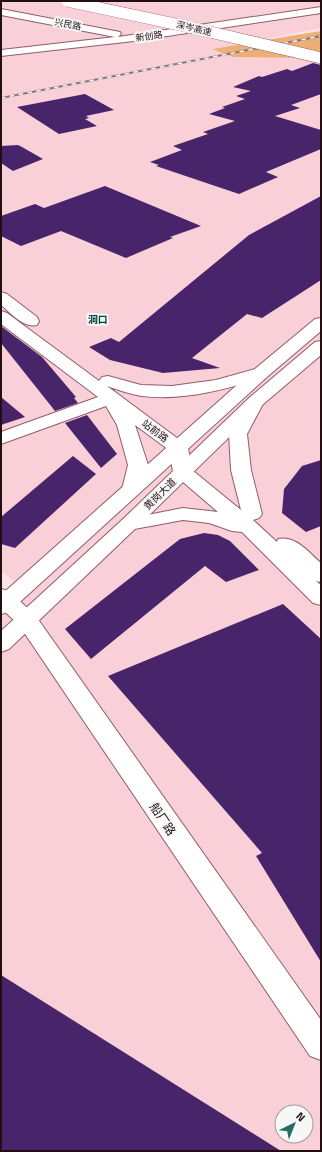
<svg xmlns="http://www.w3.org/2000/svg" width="322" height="1152" font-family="'Titillium Web','Noto Sans SC',sans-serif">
	<rect width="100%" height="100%" fill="#fbe3e7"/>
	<path fill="#f9d0d8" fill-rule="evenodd" d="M 1,1 L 321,1 L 321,28 L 212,49 L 321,58 L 321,1151 L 1,1151 L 1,596 L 15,583 L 1,571 ZM 282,1112 L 306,1112 L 306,1136 L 282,1136 Z"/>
	<path fill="#edb074" d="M 321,31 L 321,58 L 233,57 L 212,49 Z"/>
	<path fill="#48246a" d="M 313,63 L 321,65 L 321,94 L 291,105 L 300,108 L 275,116 L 321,130 L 321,149 L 266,172 L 278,177 L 239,194 L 156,166 L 159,165 L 150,162 L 182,150 L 173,146 L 208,134 L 203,132 L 235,121 L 209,114 L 225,108 L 222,107 L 245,99 L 236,96 L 251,91 L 233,87 L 259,76 L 262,77 L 287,69 L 292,71 Z
		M 85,94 L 114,110 L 86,116 L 89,118 L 85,119 L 97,126 L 59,134 L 17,107 Z
		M 18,145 L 22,147 L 43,159 L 13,171 L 1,163 L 1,146 Z
		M 105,186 L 201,226 L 170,237 L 173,238 L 126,258 L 61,231 L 21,246 L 1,236 L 1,216 L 35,204 L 44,208 Z
		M 321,196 L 321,280 L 262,318 L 247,314 L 192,358 L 220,368 L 163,373 L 110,360 L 89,347 L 111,338 L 119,342 L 249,235 Z
		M 1,326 L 42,357 L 76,397 L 74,398 L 78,403 L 55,411 L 1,343 Z
		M 1,397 L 25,417 L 1,425 Z
		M 87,415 L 117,454 L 101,468 L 65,423 Z
		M 73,456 L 96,474 L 15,548 L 1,544 L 1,517 Z
		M 321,460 L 321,526 L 306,532 L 282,513 L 284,489 L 302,466 Z
		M 204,533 L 218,535 L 230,541 L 259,570 L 226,582 L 205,566 L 91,659 L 65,629 L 180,539 Z
		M 283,604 L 321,639 L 321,962 L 256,856 L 262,853 L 108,676 Z
		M 1,975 L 281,1151 L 1,1151 Z"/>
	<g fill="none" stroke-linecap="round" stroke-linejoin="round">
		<defs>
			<path id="minor" d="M 321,7 L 321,13 L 134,41 L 1,56 L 1,50 L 115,37 L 1,15 L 1,9 L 120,32 L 121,34 L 118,37 Z
				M 1,292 L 7,294 L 37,317 L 39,321 L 37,325 C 23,328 11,313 1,305 Z
				M 1,311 L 7,313 L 99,381 L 102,377 L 108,376 L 141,385 L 172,386 L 216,380 L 262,367 L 268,368 L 271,372 L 268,376 C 227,389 185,401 142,396 C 130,394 118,390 107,386 L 185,444 L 188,448 L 192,470 L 241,510 L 231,470 L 229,434 L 249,398 L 255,397 L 261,398 L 264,402 L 247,434 L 251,470 L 262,514 L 259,518 L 253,520 L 277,542 L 278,539 C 296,535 309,553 321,563 L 321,582 L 316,581 L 321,585 L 321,605 L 313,603 L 242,532 L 232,531 L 209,523 L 183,520 L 129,530 L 122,528 L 119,524 L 122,520 L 183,508 L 218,512 L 176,476 L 173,472 L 169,450 L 135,425 L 148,465 L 142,489 L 139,493 L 132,495 L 125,493 L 122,489 L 128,465 L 117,425 L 106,406 L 1,444 L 1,432 L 98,397 L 1,324 Z
				M 1,589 L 9,591 L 35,615 L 321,1020 L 321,1060 L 310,1056 L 19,625 L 1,608 Z"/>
			<path id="major" d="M 321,318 L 321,331 L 268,376 L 9,612 L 1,614 L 1,595 L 256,368 L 315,319 Z
				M 321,341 L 321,355 L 261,406 L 136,528 L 9,649 L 1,652 L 1,631 L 122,520 L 249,398 L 315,342 Z"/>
		</defs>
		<use href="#minor" stroke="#905d69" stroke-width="2"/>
		<use href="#major" stroke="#905d69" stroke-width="2"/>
		<use href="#minor" fill="#fff" fill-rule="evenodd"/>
		<use href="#major" fill="#fff" fill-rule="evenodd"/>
		<defs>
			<path id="rail" d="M 1,98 L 321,36"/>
		</defs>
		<use href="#rail" stroke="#8c767b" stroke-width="2"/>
		<use href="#rail" stroke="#f7f7f7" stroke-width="1.5" stroke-dasharray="4.5" stroke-linecap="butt"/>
		<defs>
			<path id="highway-bridge" d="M 67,1 L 189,27 L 321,58"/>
		</defs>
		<use href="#highway-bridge" stroke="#905d69" stroke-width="12" stroke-linecap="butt"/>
		<use href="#highway-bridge" stroke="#fff" stroke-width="11"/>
	</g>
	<g text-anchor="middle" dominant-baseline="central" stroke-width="4" stroke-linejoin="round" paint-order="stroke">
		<g font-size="9" fill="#220e13" stroke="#f7f7f7">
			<text transform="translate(68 24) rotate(11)">兴民路</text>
			<text transform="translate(194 28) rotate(13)">深岑高速</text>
			<text transform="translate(149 36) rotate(-8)">新创路</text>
		</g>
		<g font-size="10" font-weight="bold" fill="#00403a" stroke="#f7f7f7">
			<text x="98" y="319">洞口</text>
		</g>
		<g font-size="10" fill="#220e13" stroke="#f7f7f7">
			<text transform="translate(155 431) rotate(37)">站前路</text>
			<text transform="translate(160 494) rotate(-44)">黄岗大道</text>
		</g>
		<g font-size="12" fill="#220e13" stroke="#f7f7f7">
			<text transform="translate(163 819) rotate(56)">船厂路</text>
		</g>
	</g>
	<rect width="322" height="1152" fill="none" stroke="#220e13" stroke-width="4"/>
	<g transform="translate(294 1124) rotate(43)"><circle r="19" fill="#f7f7f7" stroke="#a29a9c"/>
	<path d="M0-3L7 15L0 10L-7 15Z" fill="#246d65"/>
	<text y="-6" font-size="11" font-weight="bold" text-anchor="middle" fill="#220e13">N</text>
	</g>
</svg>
